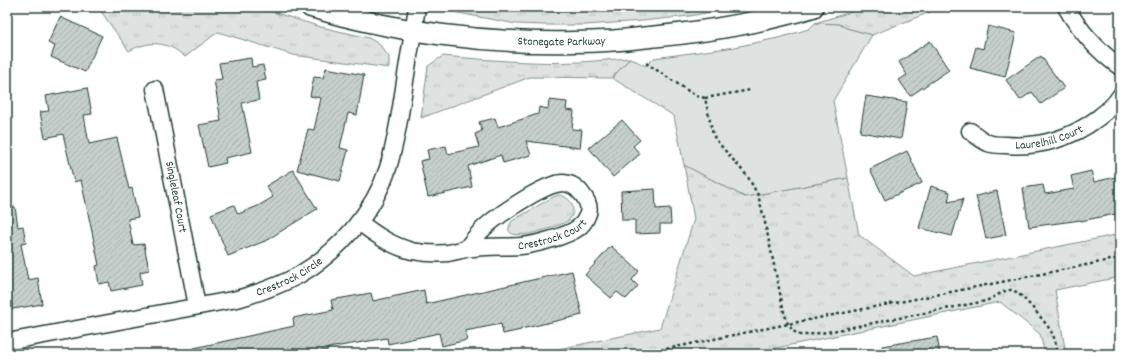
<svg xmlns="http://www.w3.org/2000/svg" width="1127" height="361" font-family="Dekko,sans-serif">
	<defs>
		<pattern id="grass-tufts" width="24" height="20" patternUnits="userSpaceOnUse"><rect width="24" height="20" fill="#dee3e2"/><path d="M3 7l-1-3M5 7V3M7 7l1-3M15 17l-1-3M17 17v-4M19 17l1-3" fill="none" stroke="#bec4c2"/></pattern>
		<pattern id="building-hatch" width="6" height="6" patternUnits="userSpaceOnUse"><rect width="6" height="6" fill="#c7cfcc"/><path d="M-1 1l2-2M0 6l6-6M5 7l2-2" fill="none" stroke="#aab3b0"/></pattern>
	</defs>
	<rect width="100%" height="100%" fill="#fff"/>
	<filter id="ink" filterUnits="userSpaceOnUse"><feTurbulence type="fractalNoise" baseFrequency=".025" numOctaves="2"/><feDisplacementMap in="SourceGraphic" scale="8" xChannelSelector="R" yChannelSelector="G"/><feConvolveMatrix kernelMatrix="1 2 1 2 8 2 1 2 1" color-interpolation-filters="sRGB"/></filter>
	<g filter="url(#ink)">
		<path fill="url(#grass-tufts)" stroke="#7e908b" d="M 98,7 L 257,7 L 321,27 L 369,38 L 380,45 L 389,57 L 389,68 L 293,55 L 218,32 L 185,57 C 168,41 149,40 129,51 Z
			M 445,7 L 737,7 L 690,16 L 642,21 L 585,25 L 544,25 L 516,24 L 448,11 Z
			M 867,7 L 943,7 L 872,35 L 846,28 L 839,24 L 815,23 Z
			M 443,56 C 489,60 535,64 581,62 C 598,61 614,59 630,58 L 612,78 L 530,77 L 421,118 L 428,66 Z
			M 684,165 L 745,197 L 848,178 L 859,235 L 914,276 L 1120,234 L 1120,277 L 1055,290 L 1066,354 L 1045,354 L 1040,334 L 1000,302 L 747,354 L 534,354 L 660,328 L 694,219 Z
			M 558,195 C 564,195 569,198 572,205 C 574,210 573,215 569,220 C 564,225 493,250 512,221 L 553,197 Z"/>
		<path fill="#dee3e2" stroke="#7e908b" d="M 815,23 L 839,24 L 846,28 L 872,35 L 833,101 L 848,178 L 745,197 L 684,165 L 674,116 L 612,78 L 630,58 L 646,66 L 654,58 L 735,47 L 778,38 L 809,29 Z"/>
		<path fill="url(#building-hatch)" stroke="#1f3d34" d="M 60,17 L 102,36 L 85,72 L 51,57 L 55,46 L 48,43 Z
			M 988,26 L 1016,33 L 1005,77 L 970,68 L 976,47 L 983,49 Z
			M 930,41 L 949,70 L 910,96 L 899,80 L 907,75 L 899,62 Z
			M 1041,56 L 1064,88 L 1041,104 L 1032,92 L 1020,100 L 1006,80 Z
			M 251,58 L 252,67 L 263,65 L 266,80 L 256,82 L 259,100 L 242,103 L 252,152 L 225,158 L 226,163 L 208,167 L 199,125 L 221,121 L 214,80 L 222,79 L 219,63 Z
			M 326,68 L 364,75 L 357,115 L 348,113 L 340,148 L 348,150 L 340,181 L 297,170 L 308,129 L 314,130 L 321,98 L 310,96 L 314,77 L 323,78 Z
			M 87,88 L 92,114 L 84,115 L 89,144 L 117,138 L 129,189 L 132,188 L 138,217 L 128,219 L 133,245 L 144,244 L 149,270 L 140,272 L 142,285 L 111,291 L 109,282 L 99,284 L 96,266 L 99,265 L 81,180 L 74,182 L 63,134 L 45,138 L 40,112 L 49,111 L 46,96 Z
			M 866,96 L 907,102 L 901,139 L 860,132 Z
			M 549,100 L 567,102 L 566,110 L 574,111 L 572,129 L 582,130 L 580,148 L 526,141 L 531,155 L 503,163 L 501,155 L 468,166 L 472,187 L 428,197 L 420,161 L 429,159 L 427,150 L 446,146 L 448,154 L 479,147 L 475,134 L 482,131 L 479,122 L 495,118 L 498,127 L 538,114 L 539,107 L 548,109 Z
			M 622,120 L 640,140 L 633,146 L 640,154 L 613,177 L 589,148 Z
			M 907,151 L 922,183 L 885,200 L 870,169 Z
			M 293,170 L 317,209 L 270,238 L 270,239 L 228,256 L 211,214 L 234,205 L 238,214 L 258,206 L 273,197 L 266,186 Z
			M 1091,171 L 1094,182 L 1120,176 L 1120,213 L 1081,221 L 1081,220 L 1029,227 L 1023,188 L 1043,185 L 1045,194 L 1074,189 L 1071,176 Z
			M 931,186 L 950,192 L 948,202 L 963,199 L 952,236 L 919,228 Z
			M 655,189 L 656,209 L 670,208 L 671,224 L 660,224 L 660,233 L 635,234 L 635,220 L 622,220 L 621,191 Z
			M 997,191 L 1006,235 L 986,239 L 976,196 Z
			M 15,207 L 18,227 L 23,226 L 26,243 L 21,244 L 28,280 L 38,278 L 42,304 L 7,310 L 7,208 Z
			M 611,246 L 639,271 L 632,280 L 638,286 L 626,299 L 617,292 L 611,298 L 585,275 Z
			M 572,271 L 582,315 L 521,329 L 521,330 L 503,334 L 501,324 L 465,331 L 467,340 L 442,346 L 439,333 L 388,344 L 387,338 L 328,348 L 328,350 L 308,354 L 195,354 L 194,348 L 294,326 L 293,318 L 333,310 L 331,300 L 371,293 L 373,301 L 424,290 L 426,304 Z
			M 937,337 L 940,354 L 883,354 L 882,346 Z"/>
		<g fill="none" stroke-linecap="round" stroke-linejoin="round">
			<defs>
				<g id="minor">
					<path d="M 1066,7 C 1079,30 1098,51 1120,67"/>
					<path id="s1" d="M 155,89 L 197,306"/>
					<path id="s2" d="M 970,131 C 976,135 981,140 988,143 C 993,145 1000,145 1006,145 C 1039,148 1072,138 1098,118 C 1106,112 1115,105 1120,96"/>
					<path id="s3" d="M 359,222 C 376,235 392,246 412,251 C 423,253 437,254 448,253 C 454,252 460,250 466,249 C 484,246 503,247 521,246 C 534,245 567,236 578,228 C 582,225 585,221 587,216 C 591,208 587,200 582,194 C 577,187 570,183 562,183 C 543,184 495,217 482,230 C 476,236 471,243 466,249"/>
					<path id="s4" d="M 7,342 L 237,299 C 258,293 279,286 299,275 C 338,252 374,212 388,168 C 396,142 400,115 404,88 C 408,61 413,34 417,7"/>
				</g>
				<g id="tertiary">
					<path id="s5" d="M 311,7 C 394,32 487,44 574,42 C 599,42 625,40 650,37 C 705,32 760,23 813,7"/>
				</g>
			</defs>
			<use href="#minor" stroke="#1f3d34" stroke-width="19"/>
			<use href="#tertiary" stroke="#1f3d34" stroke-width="23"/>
			<path stroke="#1f3d34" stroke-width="2.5" stroke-dasharray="3 3" stroke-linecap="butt" d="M 646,63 L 696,96 L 705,98 L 713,135 L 716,140 L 748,177 L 758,195 L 764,218 L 784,312 L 788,324 L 793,331 L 800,335 L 806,335 L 827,332 L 986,301 C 993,298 1005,289 1012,290 C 1019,290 1049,326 1052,333 C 1055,339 1057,347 1058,354
				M 705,98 L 750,90
				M 643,354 C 801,320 961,291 1120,258"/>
			<use href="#minor" stroke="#fff" stroke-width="16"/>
			<use href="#tertiary" stroke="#fff" stroke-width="20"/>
		</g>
	</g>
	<g text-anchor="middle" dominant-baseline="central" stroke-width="3" stroke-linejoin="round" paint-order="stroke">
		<g font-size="12" fill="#1f3d34" stroke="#fff">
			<text stroke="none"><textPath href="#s5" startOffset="254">Stonegate Parkway</textPath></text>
			<text stroke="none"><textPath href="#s2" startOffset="84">Laurelhill Court</textPath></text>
			<text stroke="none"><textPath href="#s1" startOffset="110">Singleleaf Court</textPath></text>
			<text stroke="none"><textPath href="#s3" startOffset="204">Crestrock Court</textPath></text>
			<text stroke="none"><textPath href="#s4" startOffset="291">Crestrock Circle</textPath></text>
		</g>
	</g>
	<rect width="1127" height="361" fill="none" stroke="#fff" stroke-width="24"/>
	<rect x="12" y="12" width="1103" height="337" fill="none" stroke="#1f3d34" stroke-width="1.5" filter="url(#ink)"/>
</svg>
